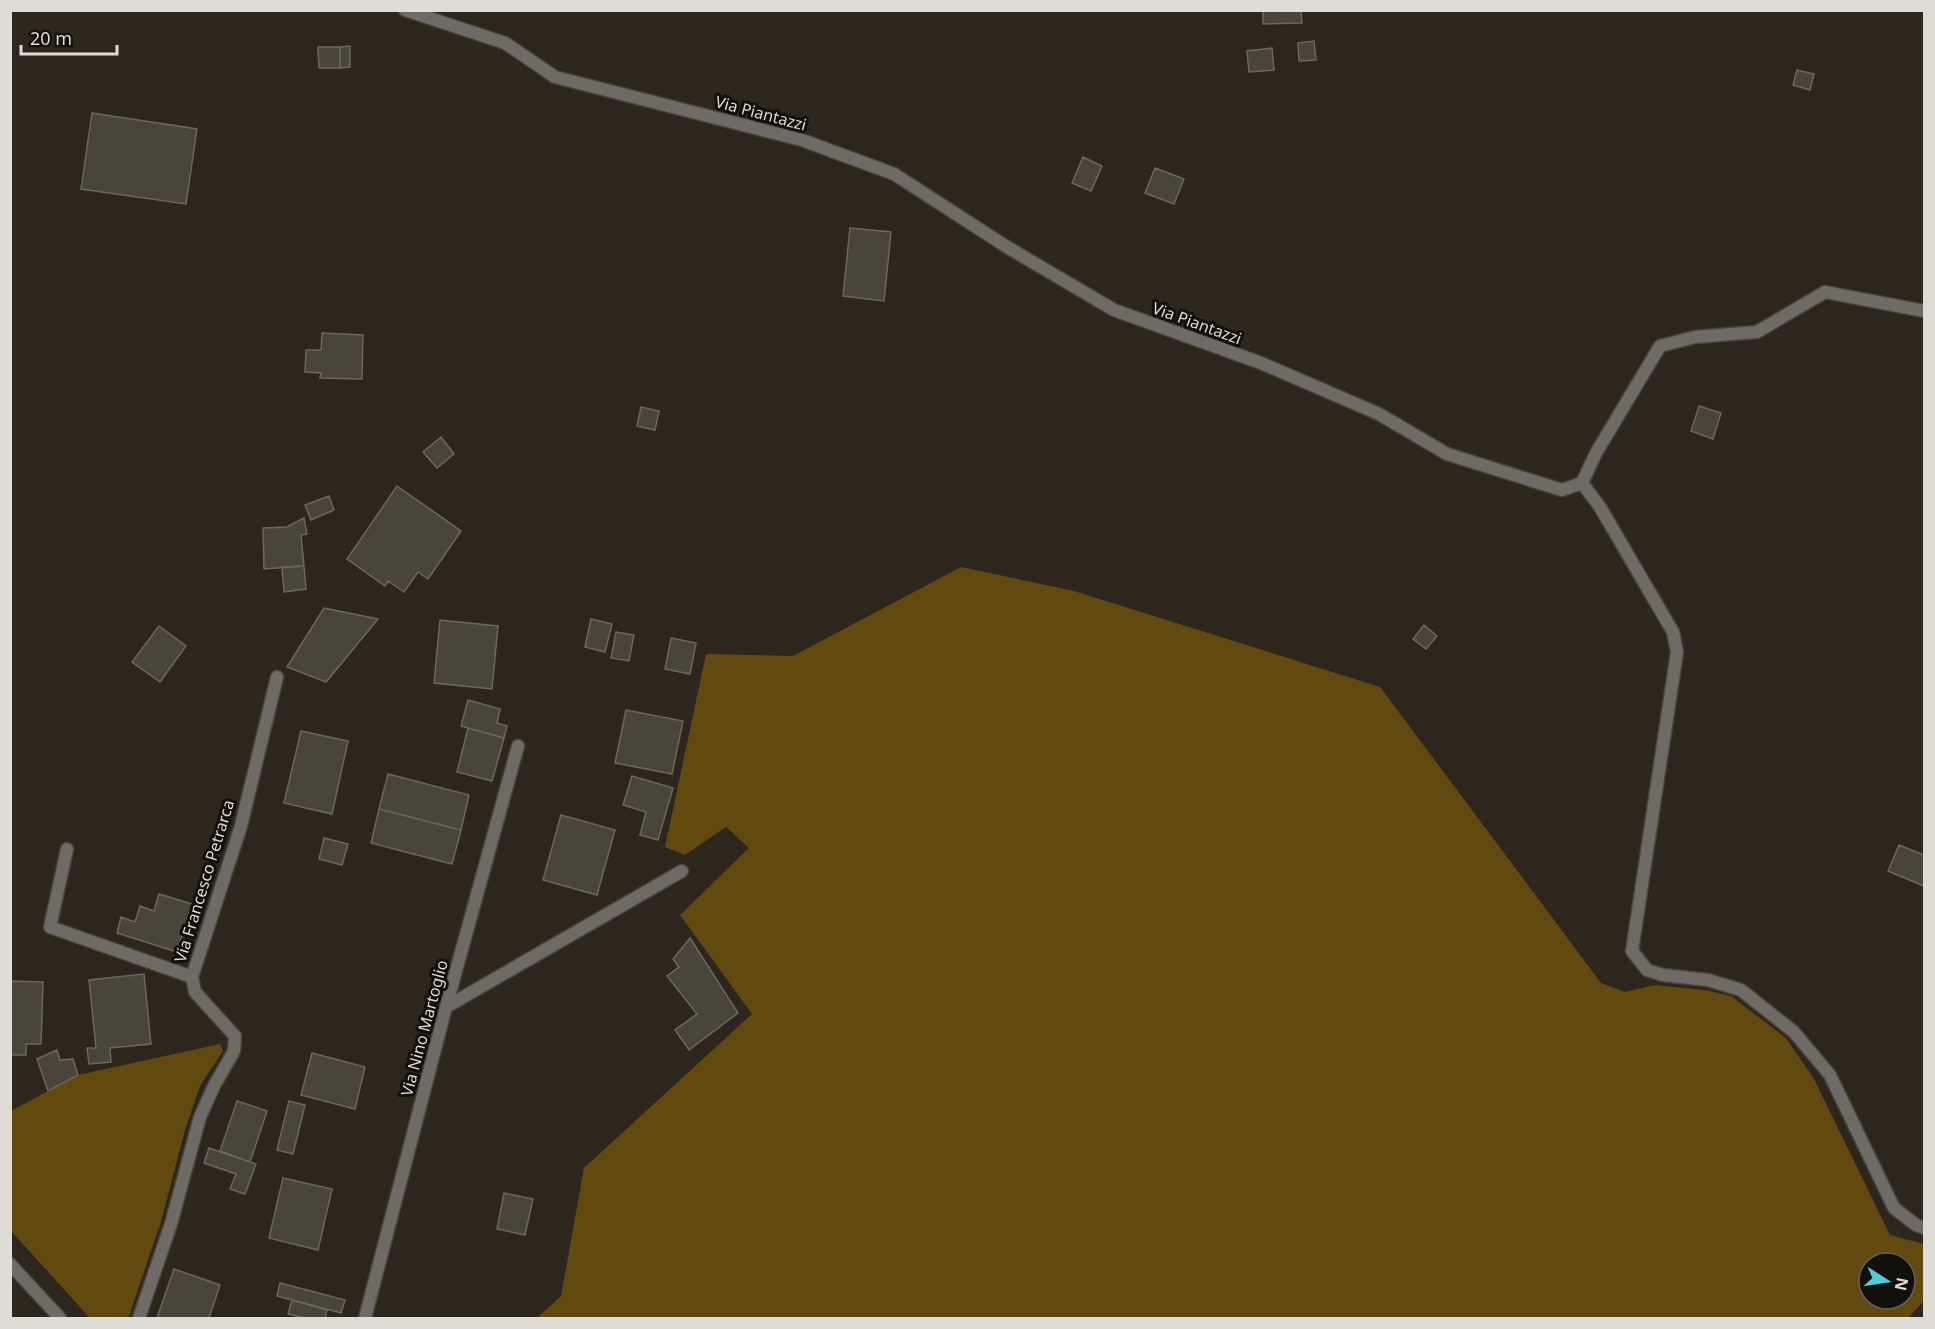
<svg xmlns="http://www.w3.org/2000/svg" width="1935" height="1329" font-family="'Noto Sans',sans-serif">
	<rect width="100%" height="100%" fill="#2c261d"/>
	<path fill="#624910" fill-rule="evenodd" d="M 961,567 L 1074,591 L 1380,687 L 1601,983 L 1625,992 L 1655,985 L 1705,990 L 1731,996 L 1786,1038 L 1814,1079 L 1890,1235 L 1924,1244 L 1924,1301 L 1908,1318 L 537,1318 L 561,1296 L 584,1168 L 752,1014 L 680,915 L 749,848 L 726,827 L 685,855 L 665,847 L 706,654 L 793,656 ZM 1869,1263 L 1905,1263 L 1905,1299 L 1869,1299 Z
		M 220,1044 L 223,1051 L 200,1086 L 185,1130 L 161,1222 L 129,1316 L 127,1318 L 90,1318 L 11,1231 L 11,1111 L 78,1075 Z"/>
	<path fill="#4a453a" stroke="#6d675c" stroke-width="1.5" d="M 1263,10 L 1301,10 L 1302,23 L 1263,24 Z
		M 1314,41 L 1316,60 L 1299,61 L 1298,43 Z
		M 350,46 L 350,67 L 340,68 L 340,47 Z
		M 318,47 L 340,47 L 340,68 L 319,68 Z
		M 1272,48 L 1274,70 L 1249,72 L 1247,51 Z
		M 1797,70 L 1814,74 L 1810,90 L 1793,85 Z
		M 92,113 L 197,129 L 186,204 L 81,189 Z
		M 1083,157 L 1102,166 L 1091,191 L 1072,183 Z
		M 1155,168 L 1184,179 L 1174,204 L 1145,193 Z
		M 850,228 L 891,232 L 884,301 L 843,296 Z
		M 322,333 L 363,335 L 362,379 L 320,378 L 321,373 L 305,372 L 306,350 L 321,350 Z
		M 1699,406 L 1721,413 L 1713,439 L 1691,431 Z
		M 641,407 L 659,411 L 655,430 L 637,426 Z
		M 441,437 L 454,454 L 437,468 L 423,452 Z
		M 397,486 L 461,531 L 428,579 L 418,572 L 404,592 L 388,581 L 385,586 L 347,559 Z
		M 329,496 L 334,510 L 311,520 L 305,505 Z
		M 304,518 L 307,534 L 301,535 L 304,566 L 264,569 L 263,528 L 287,527 Z
		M 304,566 L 306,589 L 284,592 L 282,567 Z
		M 324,608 L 378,619 L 326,682 L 287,667 Z
		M 591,619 L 612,624 L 605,652 L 585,647 Z
		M 440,620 L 498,626 L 492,689 L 434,683 Z
		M 1424,625 L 1437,636 L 1426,649 L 1413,639 Z
		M 159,626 L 186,646 L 160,682 L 132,662 Z
		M 616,632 L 634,635 L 629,661 L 611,658 Z
		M 671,638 L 696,643 L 690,674 L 665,669 Z
		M 468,700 L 500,709 L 497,723 L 507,726 L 504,738 L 461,726 Z
		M 626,710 L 683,721 L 672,774 L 615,763 Z
		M 468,728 L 504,738 L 492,781 L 457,772 Z
		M 301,731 L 348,741 L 332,814 L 284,803 Z
		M 388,774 L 469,795 L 461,830 L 379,809 Z
		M 632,776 L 673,788 L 658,840 L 640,835 L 646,812 L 623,805 Z
		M 379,809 L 461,830 L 452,864 L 371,843 Z
		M 561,815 L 615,830 L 597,895 L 543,880 Z
		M 324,838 L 348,844 L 342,865 L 319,859 Z
		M 1899,845 L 1924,855 L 1924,886 L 1888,871 Z
		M 159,894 L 192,904 L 177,952 L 117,933 L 121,917 L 135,922 L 140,906 L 154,911 Z
		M 690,938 L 738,1013 L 689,1050 L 675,1030 L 697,1014 L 667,976 L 679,967 L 673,959 Z
		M 144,974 L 151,1044 L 110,1048 L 111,1062 L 89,1064 L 87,1048 L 96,1048 L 89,980 Z
		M 10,981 L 43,982 L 41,1044 L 26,1044 L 26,1055 L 10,1055 Z
		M 57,1050 L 60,1060 L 73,1059 L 78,1075 L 48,1091 L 37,1059 Z
		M 312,1053 L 365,1067 L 355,1109 L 301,1095 Z
		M 237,1101 L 267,1111 L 250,1162 L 220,1151 Z
		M 289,1101 L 305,1105 L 293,1154 L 277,1150 Z
		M 209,1148 L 256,1164 L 245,1194 L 230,1189 L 236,1174 L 204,1163 Z
		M 283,1178 L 332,1189 L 318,1250 L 269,1238 Z
		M 504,1193 L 533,1199 L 525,1235 L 497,1229 Z
		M 174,1269 L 220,1285 L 209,1318 L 157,1318 Z
		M 280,1283 L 345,1300 L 341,1313 L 277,1296 Z
		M 292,1300 L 327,1310 L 325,1318 L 300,1318 L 301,1317 L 288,1314 Z"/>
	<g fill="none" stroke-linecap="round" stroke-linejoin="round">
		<defs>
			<path id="minor" d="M 405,10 L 505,43 L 555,77 L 802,140 L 894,174 L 1007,247 L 1114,310 L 1261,363 L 1379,414 L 1447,454 L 1562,490 L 1582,483 L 1596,453 L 1660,346 L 1695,337 L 1757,332 L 1825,292 L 1924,311
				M 1582,483 L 1600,507 L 1673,632 L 1677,652 L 1632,951 L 1647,970 L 1663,975 L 1708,980 L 1741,990 L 1794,1032 L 1830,1075 L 1894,1208 L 1916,1225 L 1924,1228
				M 67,849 L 50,927 L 192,977
				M 446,1007 L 682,871
				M 139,1318 L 171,1224 L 200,1117 L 214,1086 L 234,1051 L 235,1036 L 195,992 L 192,977 L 241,826 L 277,677
				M 365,1318 L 446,1007 L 518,746"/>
			<path id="tertiary" d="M 10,1264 L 60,1318"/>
		</defs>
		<use href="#minor" stroke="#49433a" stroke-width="15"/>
		<use href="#tertiary" stroke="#49433a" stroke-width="15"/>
		<use href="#minor" stroke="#6e6b66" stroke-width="12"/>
		<use href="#tertiary" stroke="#6e6b66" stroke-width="12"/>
	</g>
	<g text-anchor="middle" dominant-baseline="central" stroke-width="6" stroke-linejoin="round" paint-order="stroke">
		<g font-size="16" fill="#dfdbd5" stroke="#12100c">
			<text transform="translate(761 113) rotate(15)">Via Piantazzi</text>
			<text transform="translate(1197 323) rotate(20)">Via Piantazzi</text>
			<text transform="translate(204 881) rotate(-73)">Via Francesco Petrarca</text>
			<text transform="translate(424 1028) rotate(-75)">Via Nino Martoglio</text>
		</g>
	</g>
	<rect width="1935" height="1329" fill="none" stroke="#dfdbd5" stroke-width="24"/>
	<g transform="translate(1887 1281) rotate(102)"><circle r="28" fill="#12100c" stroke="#64615c" stroke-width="1.5"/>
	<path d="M0-4.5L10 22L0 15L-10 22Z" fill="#53cbda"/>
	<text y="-9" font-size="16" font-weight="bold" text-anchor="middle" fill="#dfdbd5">N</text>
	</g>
	<path d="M21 45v9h96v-9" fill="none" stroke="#dfdbd5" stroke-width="3"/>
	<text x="30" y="45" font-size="18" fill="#dfdbd5" stroke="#12100c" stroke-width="4.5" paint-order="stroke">20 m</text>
</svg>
